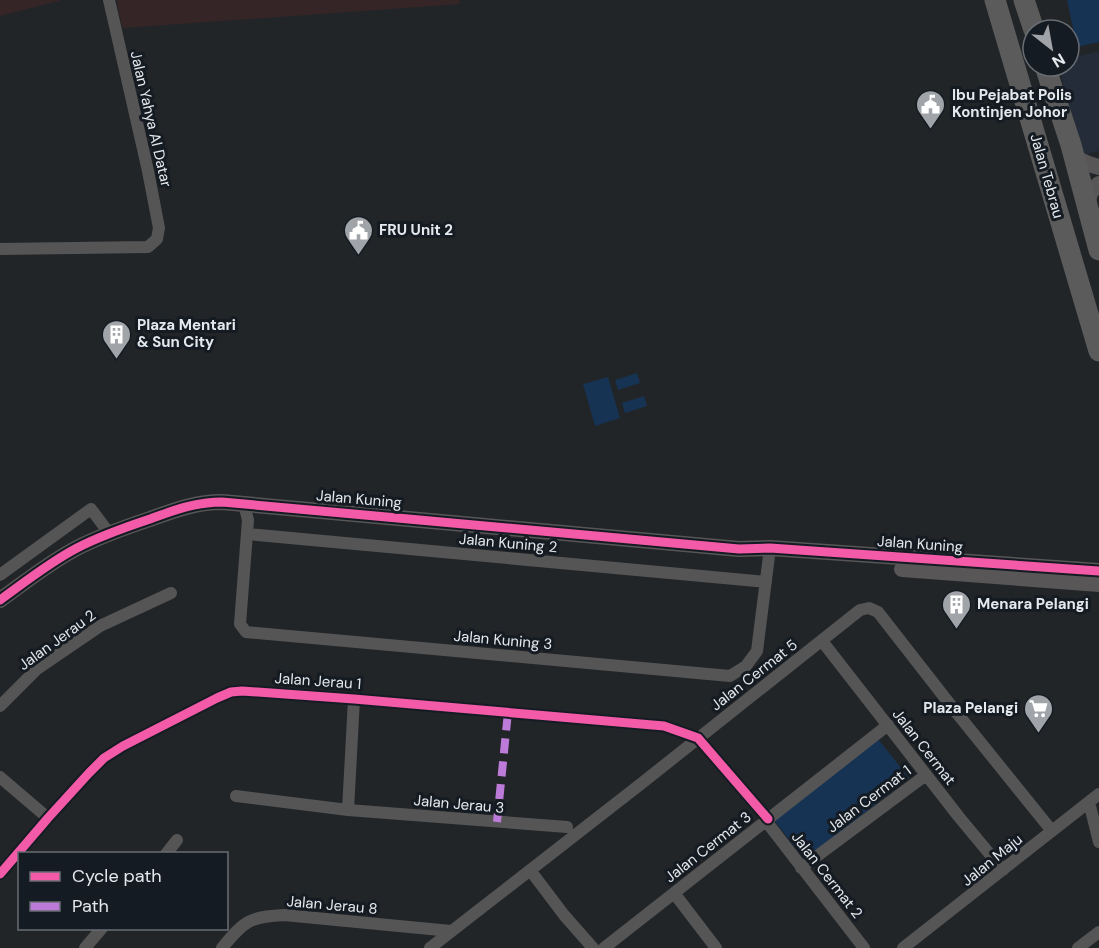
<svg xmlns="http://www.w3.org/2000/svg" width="1099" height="948" font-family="'DM Sans',sans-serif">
	<rect width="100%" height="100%" fill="#222528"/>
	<path fill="#232c38" d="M 1099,51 L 1099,151 L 1087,154 L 1077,146 L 1059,66 L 1069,66 L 1069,59 Z"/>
	<path fill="#352526" d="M 0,0 L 62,0 L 0,16 Z
		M 117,0 L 459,0 L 460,4 L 122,28 Z"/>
	<path fill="#173353" d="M 1067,0 L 1099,0 L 1099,42 L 1077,47 Z
		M 637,373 L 640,383 L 618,390 L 615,380 Z
		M 608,377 L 620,418 L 595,426 L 583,384 Z
		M 644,396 L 647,406 L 625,413 L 622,403 Z
		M 878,739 L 909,778 L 805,860 L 774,820 Z"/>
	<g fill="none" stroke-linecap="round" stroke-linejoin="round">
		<path stroke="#565555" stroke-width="12" d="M 0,249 L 148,247 L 157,239 L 159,228 L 148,171 L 109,0
			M 244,504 L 248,520 L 240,624 L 246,632 L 730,676 L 746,666 L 757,651 L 770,548
			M 247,534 L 766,582
			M 0,575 L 91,509 L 109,533
			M 822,641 L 959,817 L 1003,870
			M 0,706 L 37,669 L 100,626 L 171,593
			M 0,777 L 48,818
			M 236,796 L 348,810 L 567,827
			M 1089,802 L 1099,842
			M 348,810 L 354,699
			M 766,821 L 864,948
			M 166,854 L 177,840
			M 801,868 L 926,775
			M 530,870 L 564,915 L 593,948
			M 0,874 L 48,818 L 89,773 L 104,758 L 123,746 L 217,698 L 231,692 L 242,691 L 354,699 L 664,726 L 698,738 L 768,819
			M 674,893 L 716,948
			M 85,948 L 102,928
			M 222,948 C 244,921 249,917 284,915 L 451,931
			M 430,948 L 642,783 L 860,610 L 869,608 L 878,612 L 956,712 L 1052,831
			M 604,948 L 888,725
			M 903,948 L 1099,794
			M 1078,948 L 1099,932"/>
		<path stroke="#585656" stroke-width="16" d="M 1072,149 C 1075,161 1088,164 1099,167
			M 1087,203 L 1091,191 L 1099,184
			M 902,569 L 1099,584
			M 0,600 C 25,582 50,562 77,548 C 100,536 126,527 150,519 C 175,510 196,502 222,502 L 739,549 L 770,548 L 1099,571"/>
		<path stroke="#5c5b5b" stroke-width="21" d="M 995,0 L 1099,351
			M 1024,0 L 1034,30
			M 1045,66 L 1071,145 L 1099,250"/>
		<path stroke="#bd7bd9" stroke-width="8" stroke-dasharray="15 8" stroke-linecap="butt" d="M 497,822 L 508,712"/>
		<defs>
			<path id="cycleway" d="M 0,600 C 25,582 50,562 77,548 C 100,536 126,527 150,519 C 175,510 196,502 222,502 L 739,549 L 770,548 L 1099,571
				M 0,874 L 48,818 L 89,773 L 104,758 L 123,746 L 217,698 L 231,692 L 242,691 L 354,699 L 664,726 L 698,738 L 768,819"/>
		</defs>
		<use href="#cycleway" stroke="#151b22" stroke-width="13"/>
		<use href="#cycleway" stroke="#f35aa7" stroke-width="9"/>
	</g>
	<defs>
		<symbol id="civic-pin" viewBox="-11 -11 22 30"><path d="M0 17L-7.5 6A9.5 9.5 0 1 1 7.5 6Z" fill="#a0a4a9" stroke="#151b22"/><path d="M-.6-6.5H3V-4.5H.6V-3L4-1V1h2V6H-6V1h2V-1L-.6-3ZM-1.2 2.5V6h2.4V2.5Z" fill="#fff"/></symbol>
		<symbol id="building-pin" viewBox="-11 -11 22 30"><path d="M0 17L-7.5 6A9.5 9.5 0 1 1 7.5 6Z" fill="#a0a4a9" stroke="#151b22"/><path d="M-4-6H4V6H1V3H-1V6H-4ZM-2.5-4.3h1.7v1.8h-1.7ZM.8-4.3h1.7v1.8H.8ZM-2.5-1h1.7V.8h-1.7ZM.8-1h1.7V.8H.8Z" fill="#fff"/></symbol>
		<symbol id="supermarket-pin" viewBox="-11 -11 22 30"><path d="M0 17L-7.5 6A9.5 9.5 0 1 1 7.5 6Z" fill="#a0a4a9" stroke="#151b22"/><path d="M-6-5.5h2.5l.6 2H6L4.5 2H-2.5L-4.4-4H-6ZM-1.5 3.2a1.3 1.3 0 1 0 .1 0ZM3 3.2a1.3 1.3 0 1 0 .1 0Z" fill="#fff"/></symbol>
	</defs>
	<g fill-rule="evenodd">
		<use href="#civic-pin" x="914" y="88" width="33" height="45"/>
		<use href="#civic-pin" x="342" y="214" width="33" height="45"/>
		<use href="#building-pin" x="100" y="318" width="33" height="45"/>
		<use href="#building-pin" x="940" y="588" width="33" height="45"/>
		<use href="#supermarket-pin" x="1022" y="692" width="33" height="45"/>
	</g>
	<g text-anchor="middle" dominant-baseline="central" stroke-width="6" stroke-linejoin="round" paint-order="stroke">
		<g font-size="15" font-weight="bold" fill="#e4e9ee" stroke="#151b22" text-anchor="start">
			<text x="952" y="95">Ibu Pejabat Polis<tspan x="952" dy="17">Kontinjen Johor</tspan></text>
			<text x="379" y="230">FRU Unit 2</text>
			<text x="137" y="325">Plaza Mentari<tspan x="137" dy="17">&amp; Sun City</tspan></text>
			<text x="977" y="604">Menara Pelangi</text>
			<text x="1018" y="708" text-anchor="end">Plaza Pelangi</text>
		</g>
		<g font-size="15" fill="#e4e9ee" stroke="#151b22">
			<text transform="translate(151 119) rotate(77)">Jalan Yahya Al Datar</text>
			<text transform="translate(1047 176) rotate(74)">Jalan Tebrau</text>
			<text transform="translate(359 499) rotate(5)">Jalan Kuning</text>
			<text transform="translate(508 543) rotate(5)">Jalan Kuning 2</text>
			<text transform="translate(920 544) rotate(4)">Jalan Kuning</text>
			<text transform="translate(57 640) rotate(-36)">Jalan Jerau 2</text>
			<text transform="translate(503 640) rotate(5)">Jalan Kuning 3</text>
			<text transform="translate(754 675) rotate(-38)">Jalan Cermat 5</text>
			<text transform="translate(318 681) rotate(4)">Jalan Jerau 1</text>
			<text transform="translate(924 747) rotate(52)">Jalan Cermat</text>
			<text transform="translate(869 799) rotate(-37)">Jalan Cermat 1</text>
			<text transform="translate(459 804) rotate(5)">Jalan Jerau 3</text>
			<text transform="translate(708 847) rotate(-38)">Jalan Cermat 3</text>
			<text transform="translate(992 860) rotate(-39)">Jalan Maju</text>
			<text transform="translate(827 875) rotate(52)">Jalan Cermat 2</text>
			<text transform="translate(332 905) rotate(5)">Jalan Jerau 8</text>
		</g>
	</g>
	<rect x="18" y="852" width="210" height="78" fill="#151b22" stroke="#686d74" stroke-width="1.5"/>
	<rect x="30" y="872" width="30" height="9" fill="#f35aa7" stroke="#686d74" stroke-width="1.5"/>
	<text x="72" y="882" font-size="18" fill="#e4e9ee">Cycle path</text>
	<rect x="30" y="902" width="30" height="9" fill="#bd7bd9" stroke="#686d74" stroke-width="1.5"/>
	<text x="72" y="912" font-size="18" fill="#e4e9ee">Path</text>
	<g transform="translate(1051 48) rotate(149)"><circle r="28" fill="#151b22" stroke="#686d74" stroke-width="1.5"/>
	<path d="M0-4.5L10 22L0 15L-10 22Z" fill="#a0a4a9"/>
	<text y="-9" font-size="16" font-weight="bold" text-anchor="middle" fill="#e4e9ee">N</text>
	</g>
</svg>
